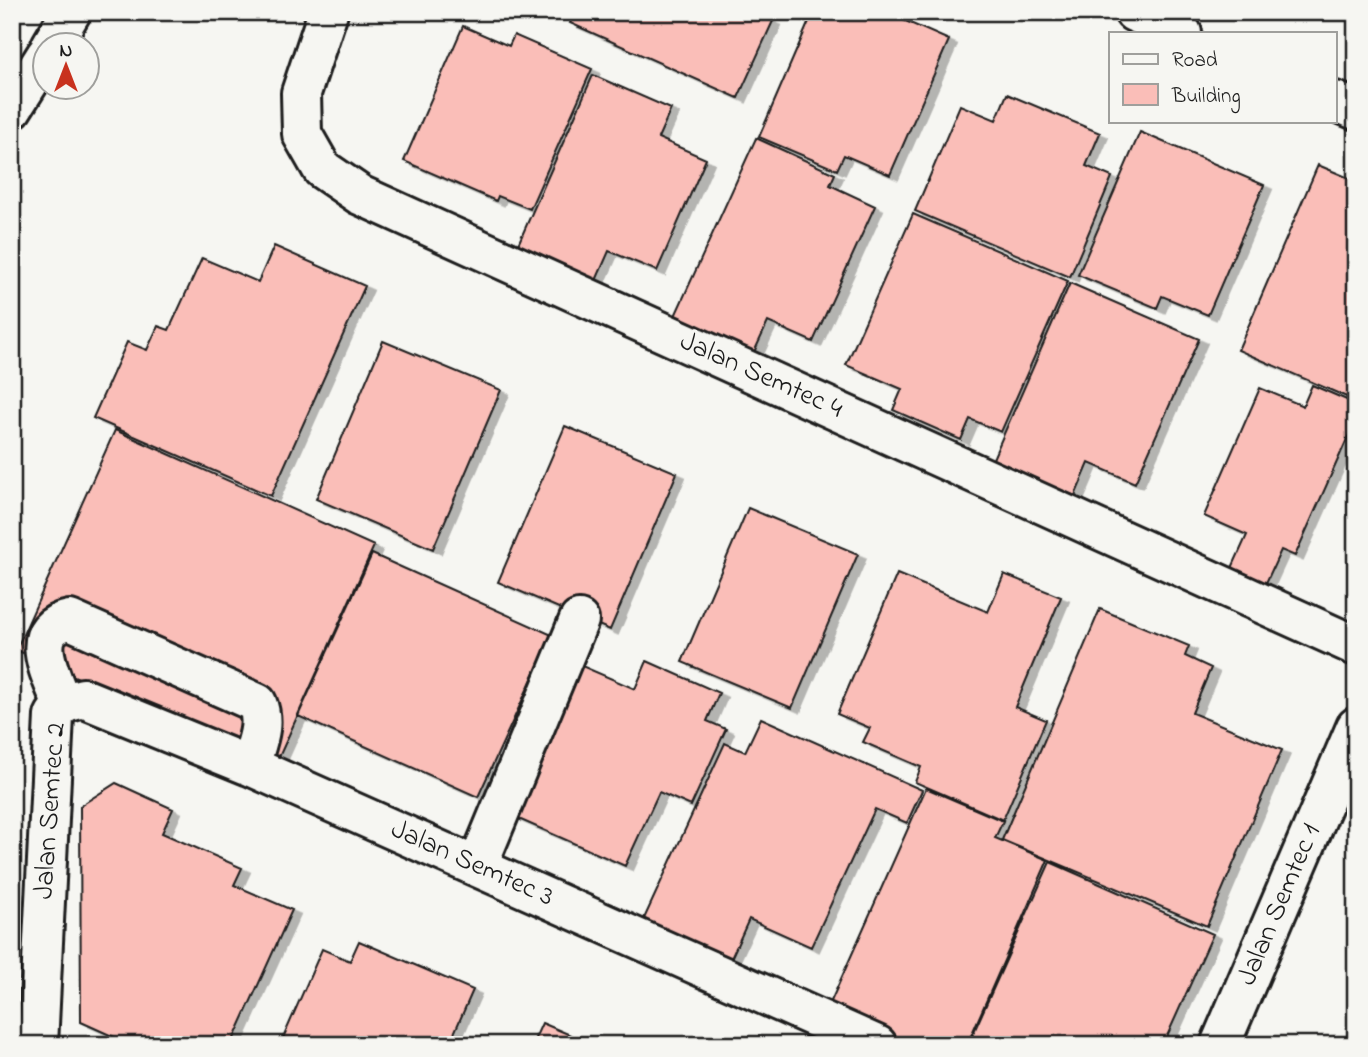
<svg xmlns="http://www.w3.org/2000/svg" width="1368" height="1057" font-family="'Indie Flower',sans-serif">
	<defs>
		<filter id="shadow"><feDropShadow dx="8" dy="4.5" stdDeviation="0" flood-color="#0004"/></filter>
	</defs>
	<rect width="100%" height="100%" fill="#f6f6f2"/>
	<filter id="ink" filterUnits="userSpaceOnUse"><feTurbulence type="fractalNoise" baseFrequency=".0143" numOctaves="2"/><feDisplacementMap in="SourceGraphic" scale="14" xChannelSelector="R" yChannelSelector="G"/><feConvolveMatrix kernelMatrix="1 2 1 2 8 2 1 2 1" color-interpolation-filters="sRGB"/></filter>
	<g filter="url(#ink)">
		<path fill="#fabeb8" stroke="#1c1c1c" stroke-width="2" filter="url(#shadow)" d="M 575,12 L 752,12 L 773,21 L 738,98 L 570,23 Z
			M 813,12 L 885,12 L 949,40 L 890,175 L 844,155 L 837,170 L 759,137 Z
			M 463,26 L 509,46 L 514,35 L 592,69 L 530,209 L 498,196 L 496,201 L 404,161 Z
			M 593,75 L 671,109 L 658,138 L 706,159 L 657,271 L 609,251 L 591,292 L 512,258 Z
			M 1007,94 L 1100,133 L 1086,166 L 1112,177 L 1070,277 L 915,211 L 960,105 L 996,120 Z
			M 1140,132 L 1264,185 L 1208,315 L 1162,296 L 1157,308 L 1078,275 Z
			M 756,138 L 835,174 L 830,185 L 875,206 L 813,342 L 768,322 L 749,363 L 670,327 Z
			M 1318,165 L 1356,181 L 1356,401 L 1238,350 Z
			M 913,214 L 1068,281 L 1001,432 L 970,419 L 961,440 L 893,410 L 902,389 L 846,365 Z
			M 274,246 L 365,286 L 271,496 L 93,418 L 127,342 L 147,350 L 158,326 L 169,330 L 202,258 L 258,282 Z
			M 1070,283 L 1199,339 L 1135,483 L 1089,463 L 1075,496 L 992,461 Z
			M 383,341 L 501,390 L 433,549 L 316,499 Z
			M 1312,385 L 1356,404 L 1356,419 L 1295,556 L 1281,550 L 1266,583 L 1232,568 L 1247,535 L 1204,516 L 1260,388 L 1303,406 Z
			M 565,426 L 677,473 L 610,630 L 498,582 Z
			M 115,430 L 374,546 L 275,766 L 16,650 Z
			M 748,508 L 858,554 L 792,708 L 682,662 Z
			M 372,554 L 552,635 L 478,797 L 298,716 Z
			M 897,574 L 988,612 L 1004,574 L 1061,597 L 1015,707 L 1046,720 L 1003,820 L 915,782 L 921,767 L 863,742 L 870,728 L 837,714 Z
			M 1100,609 L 1189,646 L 1185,656 L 1211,668 L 1192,713 L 1282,750 L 1207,926 L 1002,840 Z
			M 647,661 L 719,693 L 707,721 L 726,729 L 691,806 L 659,792 L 625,866 L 514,817 L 582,666 L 635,689 Z
			M 761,718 L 922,790 L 907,823 L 875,809 L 811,947 L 749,919 L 729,963 L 642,923 L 725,743 L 745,752 Z
			M 116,783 L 173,809 L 162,833 L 242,868 L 234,885 L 292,910 L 231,1045 L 181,1045 L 166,1038 L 163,1045 L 132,1045 L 81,1022 L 80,806 Z
			M 926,788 L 1003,821 L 995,838 L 1048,860 L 967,1045 L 911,1045 L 828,1008 Z
			M 1050,862 L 1213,934 L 1163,1045 L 968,1045 Z
			M 359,941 L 473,990 L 449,1045 L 280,1045 L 322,949 L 350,961 Z
			M 542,1023 L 594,1045 L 532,1045 Z"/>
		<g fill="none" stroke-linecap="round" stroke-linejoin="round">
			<defs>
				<path id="minor" d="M 328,12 L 301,93 L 302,134 L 322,169 L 360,195 L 1356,646
					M 1134,12 L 1182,33
					M 1335,101 L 1356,110
					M 62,704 L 83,698 L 250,766 L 877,1045
					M 62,704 C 52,676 24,628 70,620 L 257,703 C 266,725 256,744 250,766
					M 477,867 L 579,620
					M 38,1045 L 54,716 L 62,704
					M 1220,1045 L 1356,727"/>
				<path id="highway" d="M 51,46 L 71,12
					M 12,109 L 46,55"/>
			</defs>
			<use href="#minor" stroke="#1c1c1c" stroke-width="44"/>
			<use href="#highway" stroke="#1c1c1c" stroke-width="44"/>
			<use href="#minor" stroke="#f6f6f2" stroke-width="38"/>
			<use href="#highway" stroke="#f6f6f2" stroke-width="38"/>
		</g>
	</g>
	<g text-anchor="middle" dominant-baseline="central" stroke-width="6" stroke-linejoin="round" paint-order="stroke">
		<g font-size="28" fill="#1c1c1c" stroke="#f6f6f2">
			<text transform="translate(761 376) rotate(24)">Jalan Semtec 4</text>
			<text transform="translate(51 811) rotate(-86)">Jalan Semtec 2</text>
			<text transform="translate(472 864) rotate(24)">Jalan Semtec 3</text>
			<text transform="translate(1280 905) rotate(-67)">Jalan Semtec 1</text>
		</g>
	</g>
	<rect width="1368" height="1057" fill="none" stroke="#f6f6f2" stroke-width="42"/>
	<rect x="21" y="21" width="1326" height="1015" fill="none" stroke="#1c1c1c" stroke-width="2.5" filter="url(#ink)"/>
	<rect x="1109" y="32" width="228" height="91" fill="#f6f6f2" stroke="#9f9f9c" stroke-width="2"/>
	<rect x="1123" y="54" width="35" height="10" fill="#f6f6f2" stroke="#9f9f9c" stroke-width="2"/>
	<text x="1172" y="66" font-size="21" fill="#1c1c1c">Road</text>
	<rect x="1123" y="84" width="35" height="21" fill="#fabeb8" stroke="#9f9f9c" stroke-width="2"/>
	<text x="1172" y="102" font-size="21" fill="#1c1c1c">Building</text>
	<g transform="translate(66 66)"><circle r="33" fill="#f6f6f2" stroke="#9f9f9c" stroke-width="2"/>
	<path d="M0-5L12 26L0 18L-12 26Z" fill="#c8321e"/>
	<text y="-10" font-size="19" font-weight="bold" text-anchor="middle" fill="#1c1c1c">N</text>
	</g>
</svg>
